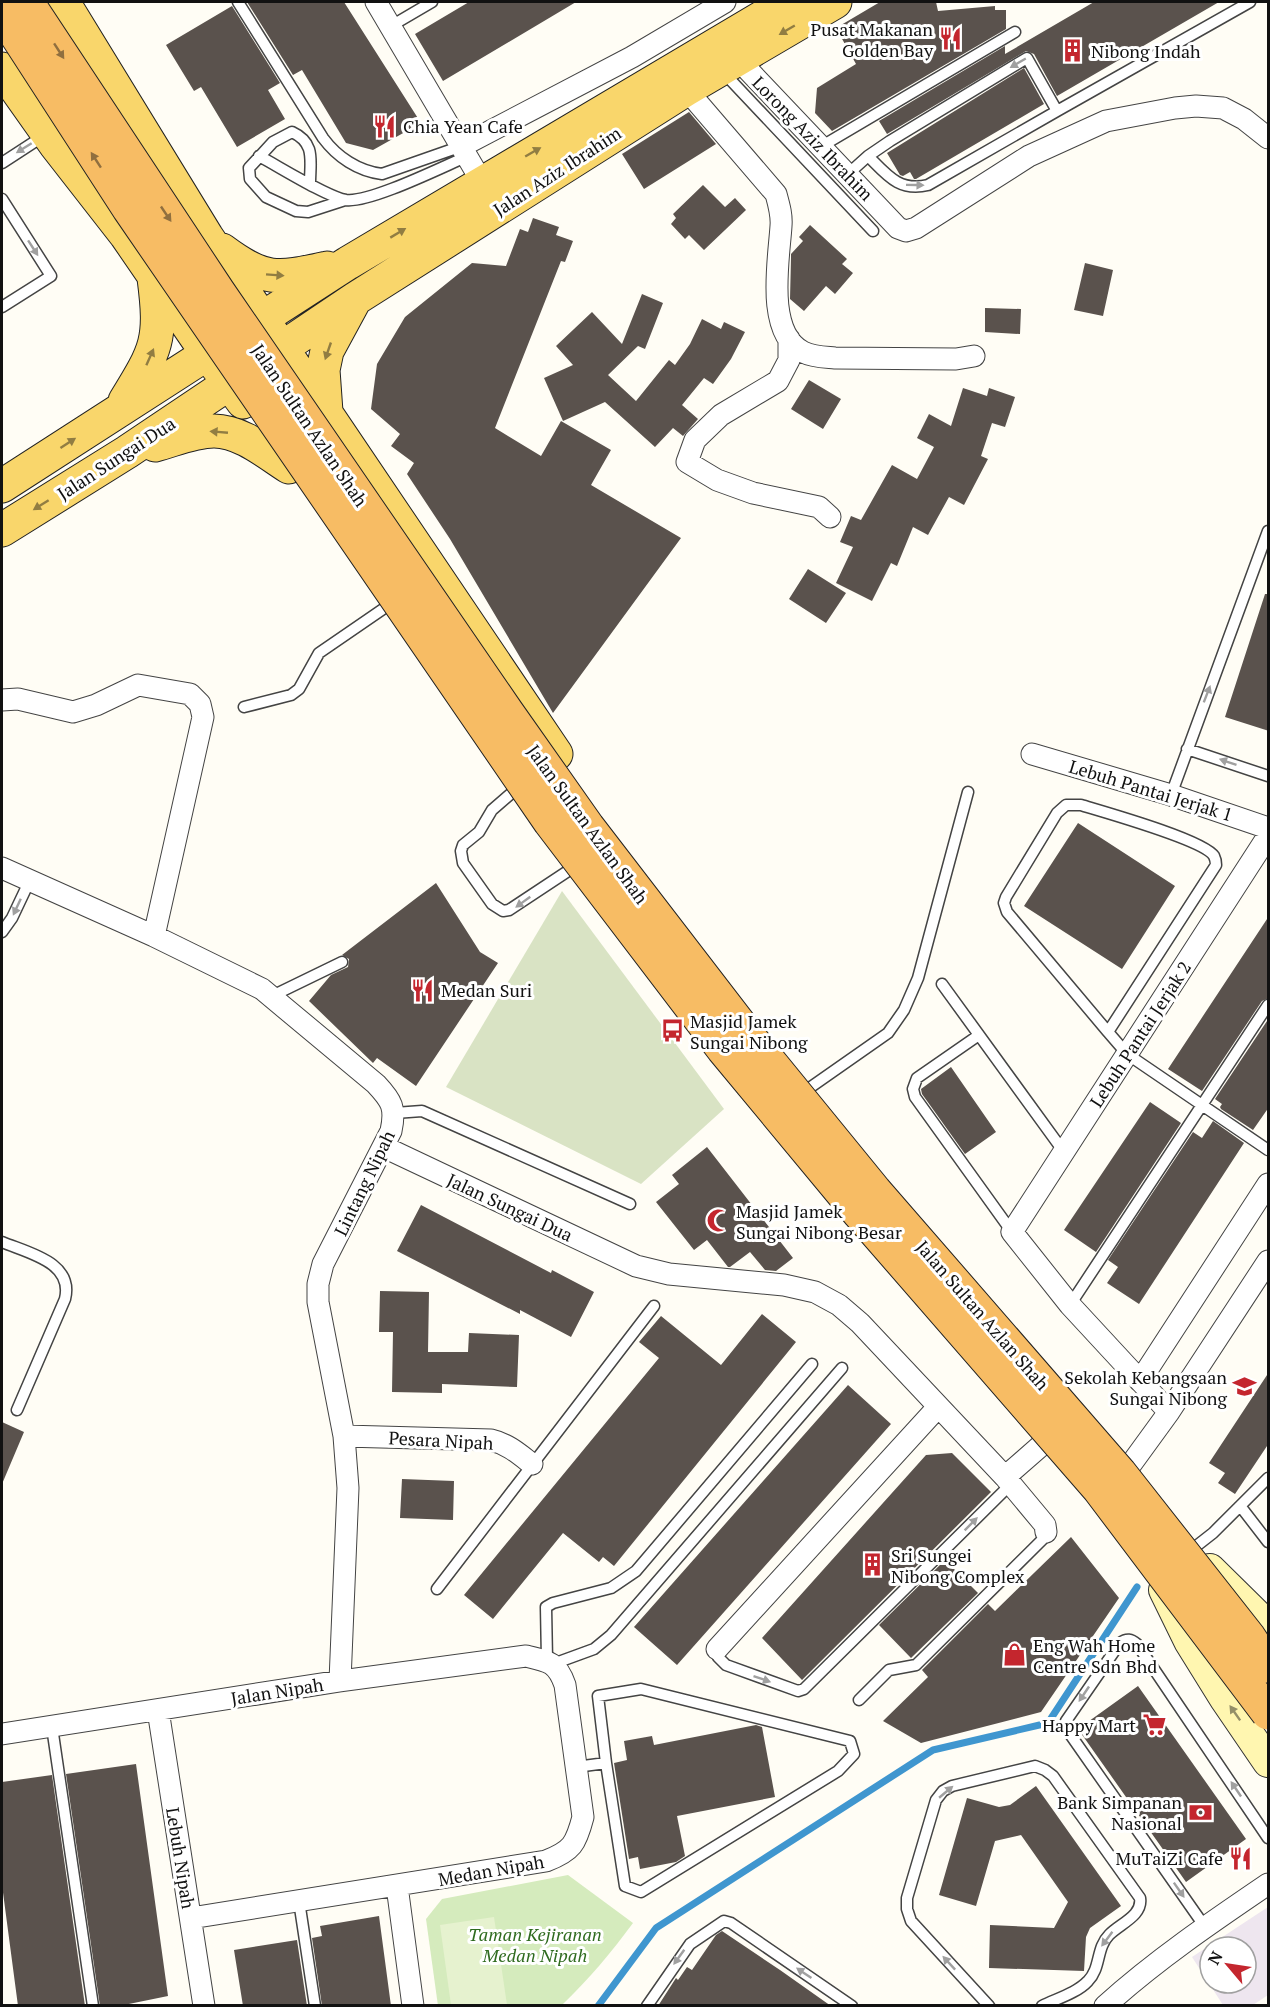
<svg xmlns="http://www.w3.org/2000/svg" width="1270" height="2007" font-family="'PT Serif',serif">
	<rect width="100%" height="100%" fill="#fffdf5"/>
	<path fill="#eee6ef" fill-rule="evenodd" d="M 1268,1907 L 1268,1995 L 1253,2005 L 1223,2005 L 1192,1957 ZM 1210,1947 L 1246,1947 L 1246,1983 L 1210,1983 Z"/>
	<path fill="#d5ebbd" d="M 568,1875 L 633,1923 C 611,1953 588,1980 562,2005 L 438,2006 L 426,1919 L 442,1899 Z"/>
	<path fill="#d9e3c4" d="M 562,891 L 724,1109 L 641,1184 L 446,1087 Z"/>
	<path fill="#e6f2cf" d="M 494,1917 L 507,2005 L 451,2005 L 440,1925 Z"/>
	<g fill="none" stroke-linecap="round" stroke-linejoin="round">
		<path stroke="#3f96cf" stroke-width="7" d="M 598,2006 L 656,1928 L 933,1750 L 1048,1723 L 1137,1587"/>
	</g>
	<path fill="#5a524d" d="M 247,2 L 344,2 L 421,123 L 373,150 L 346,143 L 302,70 L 293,75 Z
		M 469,2 L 576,2 L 443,81 L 415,34 Z
		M 880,2 L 936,2 L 938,11 L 995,6 L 995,10 L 1006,10 L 1006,29 L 832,131 L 815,113 L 817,88 L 856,64 L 836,28 Z
		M 1094,2 L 1219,2 L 1057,96 L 1034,54 L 1026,51 L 887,134 L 879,121 L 1005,46 L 1005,54 Z
		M 232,6 L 280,83 L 268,90 L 285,119 L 237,147 L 201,87 L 194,91 L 166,45 Z
		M 1024,68 L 1044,104 L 916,179 L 914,179 L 910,172 L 903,176 L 900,175 L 887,153 Z
		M 689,112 L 716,144 L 644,189 L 622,154 Z
		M 703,185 L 725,207 L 735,198 L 746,210 L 704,250 L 689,235 L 685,239 L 671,224 L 676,218 L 673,214 Z
		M 533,218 L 559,227 L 556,235 L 573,241 L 565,262 L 561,261 L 495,428 L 541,456 L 561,421 L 611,450 L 591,485 L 681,538 L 553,713 L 450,539 L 407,474 L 414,463 L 391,446 L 400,434 L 371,409 L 377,364 L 405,317 L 472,263 L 506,266 L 520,229 L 528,232 Z
		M 810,225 L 847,259 L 842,264 L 853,273 L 835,294 L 826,286 L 804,311 L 790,299 L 791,258 L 791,254 L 803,241 L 799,237 Z
		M 1085,263 L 1113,270 L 1103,316 L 1074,310 Z
		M 642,294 L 663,303 L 645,349 L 638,346 L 608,375 L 636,401 L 669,360 L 675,365 L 690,344 L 702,319 L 721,329 L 724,322 L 745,332 L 731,359 L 713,384 L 704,378 L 682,405 L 698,419 L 683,436 L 673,428 L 655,447 L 605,402 L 563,421 L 544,378 L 573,365 L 556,346 L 592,312 L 622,344 Z
		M 985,308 L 1021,309 L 1020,334 L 985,332 Z
		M 809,380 L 841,399 L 823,429 L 791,409 Z
		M 963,388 L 987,396 L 989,388 L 1015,397 L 1005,427 L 992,423 L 981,456 L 988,459 L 964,505 L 949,497 L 928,535 L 913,527 L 897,566 L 891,563 L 872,601 L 836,583 L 853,547 L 840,542 L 851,516 L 861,520 L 892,465 L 917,479 L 934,447 L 917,438 L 929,414 L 951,426 Z
		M 808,569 L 846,593 L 826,623 L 789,599 Z
		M 1265,594 L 1269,594 L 1269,731 L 1225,717 Z
		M 1078,823 L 1175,886 L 1122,969 L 1024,906 Z
		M 436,883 L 480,952 L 498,963 L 416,1086 L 377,1058 L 373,1063 L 309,1001 L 331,975 L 348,967 L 349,959 L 342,955 Z
		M 1269,916 L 1269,998 L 1262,1001 L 1202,1091 L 1168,1069 Z
		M 1269,1018 L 1269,1107 L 1253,1130 L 1221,1109 L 1220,1107 L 1222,1104 L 1215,1099 Z
		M 951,1067 L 996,1132 L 965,1154 L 922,1094 L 921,1089 Z
		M 1150,1102 L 1181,1123 L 1096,1252 L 1064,1230 Z
		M 1213,1121 L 1244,1143 L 1139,1304 L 1107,1283 L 1118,1267 L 1108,1260 L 1193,1132 L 1202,1138 Z
		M 707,1147 L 793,1258 L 776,1271 L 765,1270 L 750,1252 L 730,1267 L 728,1267 L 707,1240 L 694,1250 L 656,1202 L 679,1184 L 672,1175 Z
		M 421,1205 L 551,1273 L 552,1270 L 594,1292 L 571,1337 L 520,1310 L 520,1314 L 397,1251 Z
		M 380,1291 L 429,1292 L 428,1352 L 468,1352 L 469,1333 L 519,1335 L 517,1387 L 442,1384 L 442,1393 L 392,1392 L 393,1332 L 379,1332 Z
		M 762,1314 L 796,1342 L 614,1566 L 603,1557 L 599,1562 L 563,1533 L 493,1619 L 464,1595 L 659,1358 L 639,1342 L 661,1316 L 721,1365 Z
		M 1269,1372 L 1269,1443 L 1235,1494 L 1218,1483 L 1225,1473 L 1209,1463 Z
		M 848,1385 L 891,1424 L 677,1665 L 634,1627 Z
		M 2,1422 L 24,1432 L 2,1484 Z
		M 952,1453 L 991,1492 L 802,1680 L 762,1638 L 926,1455 Z
		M 402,1479 L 454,1481 L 453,1520 L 400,1518 Z
		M 1071,1537 L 1119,1598 L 1041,1712 L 921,1743 L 883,1721 L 928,1677 L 922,1670 L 988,1604 L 995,1611 Z
		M 945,1560 L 978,1593 L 911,1658 L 879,1625 Z
		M 1138,1686 L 1246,1839 L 1186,1882 L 1078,1729 Z
		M 756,1725 L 762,1727 L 775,1797 L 677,1816 L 685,1856 L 676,1862 L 640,1869 L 638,1857 L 629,1859 L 614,1763 L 627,1760 L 624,1741 L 652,1736 L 654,1745 Z
		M 136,1764 L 168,1996 L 119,2006 L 100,2006 L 66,1774 Z
		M 52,1775 L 85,2006 L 18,2006 L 2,1885 L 2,1782 Z
		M 1036,1786 L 1121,1906 L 1090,1928 L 1086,1937 L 1084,1971 L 989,1968 L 990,1925 L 1054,1928 L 1068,1902 L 1021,1835 L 995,1841 L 976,1906 L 939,1895 L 967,1798 L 999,1807 L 1010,1805 Z
		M 379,1916 L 391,2006 L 322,2006 L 312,1938 L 322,1936 L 320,1926 Z
		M 722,1931 L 780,1970 L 831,2006 L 658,2006 L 676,1978 L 678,1980 L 687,1967 L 692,1970 L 716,1935 Z
		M 297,1940 L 307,2006 L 243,2006 L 234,1950 Z"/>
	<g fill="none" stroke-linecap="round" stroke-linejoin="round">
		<defs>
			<path id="service" d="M 238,2 L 323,138 C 337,157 358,171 382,174 L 462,146
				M 391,26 L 432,2
				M 723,72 L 873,231
				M 1057,111 L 1250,2
				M 822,146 L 1015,32
				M 259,156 C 278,166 327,197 346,200 C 370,203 442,167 468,156
				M 2,163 L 45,135
				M 848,174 L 868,156 L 890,141 L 1027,58 L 1057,111 L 928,185 C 899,192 887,175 868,156
				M 310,183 C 310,161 316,143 292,132 L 273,142 L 249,168 L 250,179 L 266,197 L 296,211 L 308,212 L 345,200
				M 2,199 L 51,276 L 2,307
				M 244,707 L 291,695 L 299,689 L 319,653 L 386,607
				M 1187,749 L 1268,776
				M 514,791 L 492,810 L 479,832 L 463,845 L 461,851 L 463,863 L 492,904 L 503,911 L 509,910 L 571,869
				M 1171,795 L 1268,531
				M 1066,805 L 1081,805 C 1104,812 1204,840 1214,856 C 1215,858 1216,862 1216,865 L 1108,1032 L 1007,912 L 1004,903 L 1006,897 L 1057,813 Z
				M 2,932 L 12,918 L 30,880
				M 942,984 L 1064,1152
				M 272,996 L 342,962
				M 1108,1032 L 1127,1054 L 1268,1150
				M 979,1035 L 917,1078 L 913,1089 L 915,1097 L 1012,1232
				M 808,1089 L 888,1033 L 904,1010 L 918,978 L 968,792
				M 395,1113 L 422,1111 L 630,1204
				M 2,1242 C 28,1253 74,1262 65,1299 L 17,1410
				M 1070,1305 L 1268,1005
				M 1241,1507 L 1268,1542
				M 1190,1551 L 1213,1533 L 1268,1478
				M 437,1589 L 654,1306
				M 717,1649 L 718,1657 L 726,1665 L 798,1691 L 804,1689 L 1011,1484
				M 547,1660 L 546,1607 L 553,1603 L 611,1588 L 636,1571 L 812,1364
				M 553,1664 L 594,1649 L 611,1635 L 842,1368
				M 641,1689 L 850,1741 L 854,1754 L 838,1771 L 641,1892 L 625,1886 L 606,1763 L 598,1696 Z
				M 859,1700 L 889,1670 L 916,1665 L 1042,1540 L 1046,1532
				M 52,1727 L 93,2006
				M 576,1767 L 606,1763
				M 299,1901 L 315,2006
				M 1205,1927 L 1065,1727 L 1066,1721 L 1120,1643 C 1127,1638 1131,1639 1137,1644 L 1268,1838
				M 647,2006 L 690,1944 L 724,1921 L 731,1923 L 852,2006
				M 989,2006 L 911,1921 L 907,1909 L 907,1898 L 936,1800 L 943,1791 L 952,1786 L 1035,1766 L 1045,1770 L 1053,1776 L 1140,1898 C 1143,1916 1119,1924 1109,1935 C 1096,1948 1101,1968 1088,1981 C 1077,1993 1056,1999 1042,2006"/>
			<path id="minor" d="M 376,2 L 482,182
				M 730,51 L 898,228 L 906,231 L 916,228 L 1029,156 L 1106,121 L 1175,108 L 1196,106 L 1223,108 L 1244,119 L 1268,138
				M 679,81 L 776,194 C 779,205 782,215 781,226 C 779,259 765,333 803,352 C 813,357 824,357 835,358 L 956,359 L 974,356
				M 462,146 L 632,57 L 725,2
				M 789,339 L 789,360 L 778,381 L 721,415 L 695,440 L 687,462 L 717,480 L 753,493 L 819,507 L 830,517
				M 2,700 L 18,699 L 73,712 L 96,705 L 138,685 L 190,694 L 200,704 L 203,717 L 154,936
				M 1032,754 L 1171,795 L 1268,828
				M 2,868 L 154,936 L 262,989 L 376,1084 C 392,1101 396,1108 391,1131 L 323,1264 L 318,1284 L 318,1302 L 344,1436 L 348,1488 L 340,1681
				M 384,1147 L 636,1266 L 669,1274 L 784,1285 L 815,1292 L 839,1305 L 860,1323 L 1005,1477 L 1045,1525 L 1046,1532
				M 1140,1381 L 1268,1184
				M 1169,1412 L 1070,1305 L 1012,1232 L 1268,836
				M 344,1436 L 491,1440 C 508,1444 519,1454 532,1464
				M 1129,1467 L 1169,1412 L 1268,1261
				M 1005,1477 L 1045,1442
				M 717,1649 L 938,1407
				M 158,1710 L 204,2006
				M 2,1734 L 340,1681 L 526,1656 C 548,1661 557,1662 565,1685 L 583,1817 C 576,1844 572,1851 546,1861 L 191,1918
				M 397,1886 L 413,2006
				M 1105,2006 C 1156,1960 1212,1922 1268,1884"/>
			<path id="secondary" d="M 1210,1569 L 1268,1626
				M 1164,1590 L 1189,1641 L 1225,1699 L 1268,1762"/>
			<path id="primary" d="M 63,2 L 207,237 L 556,754
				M 2,69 L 55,144 L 126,235 L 207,353 L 243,402
				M 222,250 C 265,282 277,279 327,268
				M 125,401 C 157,349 162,340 154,278
				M 326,412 L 323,370 L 327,351 L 353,303
				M 155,445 C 174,440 194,431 214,431 C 241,431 267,453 289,467
				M 2,486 L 348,263 L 788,2
				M 2,530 L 127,452 L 355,299 L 685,90 L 835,2"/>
		</defs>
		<use href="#service" stroke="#444" stroke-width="13"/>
		<use href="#minor" stroke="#444" stroke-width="23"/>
		<use href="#secondary" stroke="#333" stroke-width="32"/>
		<use href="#primary" stroke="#222" stroke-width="35"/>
		<use href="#service" stroke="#fff" stroke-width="10"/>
		<use href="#minor" stroke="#fff" stroke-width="21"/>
		<use href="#secondary" stroke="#fff6b0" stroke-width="30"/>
		<use href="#primary" stroke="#f9d66b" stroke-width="33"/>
		<defs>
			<path id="trunk-bridge" d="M 27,2 L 218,291 L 507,712 L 588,827 L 751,1039 L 875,1191 L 1120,1473 L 1249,1637 L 1268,1666
				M 2,13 L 129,209 L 550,822 L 723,1049 L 859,1213 L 1099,1489 L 1268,1713"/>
		</defs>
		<use href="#trunk-bridge" stroke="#222" stroke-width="35" stroke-linecap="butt"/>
		<use href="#trunk-bridge" stroke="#f7bc64" stroke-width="33"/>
	</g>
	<defs><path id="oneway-solid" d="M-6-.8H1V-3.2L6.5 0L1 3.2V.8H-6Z" transform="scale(1.5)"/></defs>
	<g fill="#917d42">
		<use href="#oneway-solid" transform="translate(787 30) rotate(150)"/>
		<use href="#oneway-solid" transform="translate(533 152) rotate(-30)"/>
		<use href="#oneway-solid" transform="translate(398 233) rotate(-31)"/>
		<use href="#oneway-solid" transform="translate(275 275) rotate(4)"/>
		<use href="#oneway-solid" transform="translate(328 351) rotate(109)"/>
		<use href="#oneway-solid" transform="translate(150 357) rotate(-66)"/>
		<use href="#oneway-solid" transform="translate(219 432) rotate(-175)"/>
		<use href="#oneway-solid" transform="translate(68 443) rotate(-33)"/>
		<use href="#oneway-solid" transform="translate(41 505) rotate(148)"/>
	</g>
	<g fill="#906f3f">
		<use href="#oneway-solid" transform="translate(59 51) rotate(57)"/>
		<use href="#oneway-solid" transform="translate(96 160) rotate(-123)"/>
		<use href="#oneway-solid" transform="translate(166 214) rotate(56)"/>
	</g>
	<g fill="#a0a0a0">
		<use href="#oneway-solid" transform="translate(1018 63) rotate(150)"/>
		<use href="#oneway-solid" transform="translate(24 148) rotate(148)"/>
		<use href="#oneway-solid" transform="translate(915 185) rotate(1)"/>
		<use href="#oneway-solid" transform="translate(33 248) rotate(57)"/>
		<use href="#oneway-solid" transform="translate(1207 694) rotate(-69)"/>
		<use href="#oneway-solid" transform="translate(1228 762) rotate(-161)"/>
		<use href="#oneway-solid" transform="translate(523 902) rotate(144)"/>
		<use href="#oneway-solid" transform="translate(17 907) rotate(115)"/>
		<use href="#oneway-solid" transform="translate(971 1524) rotate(-45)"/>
		<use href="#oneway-solid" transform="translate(762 1679) rotate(19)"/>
		<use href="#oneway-solid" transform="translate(1084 1694) rotate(124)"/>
		<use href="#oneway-solid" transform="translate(1236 1789) rotate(-124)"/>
		<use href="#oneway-solid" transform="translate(946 1792) rotate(-40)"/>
		<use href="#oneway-solid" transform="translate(1179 1890) rotate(55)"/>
		<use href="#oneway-solid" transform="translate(1107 1939) rotate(127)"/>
		<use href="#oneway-solid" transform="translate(679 1957) rotate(126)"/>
		<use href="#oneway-solid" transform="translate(949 1963) rotate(-133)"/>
		<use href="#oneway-solid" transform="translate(804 1973) rotate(-146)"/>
	</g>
	<use fill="#948f68" href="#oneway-solid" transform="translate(1235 1713) rotate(-125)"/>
	<defs>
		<symbol id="restaurant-bare" viewBox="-9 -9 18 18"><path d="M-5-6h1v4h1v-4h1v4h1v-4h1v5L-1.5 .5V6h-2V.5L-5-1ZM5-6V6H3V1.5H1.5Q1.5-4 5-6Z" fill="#c4262e" stroke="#fff" stroke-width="2.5" paint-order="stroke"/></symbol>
		<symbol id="building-bare" viewBox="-9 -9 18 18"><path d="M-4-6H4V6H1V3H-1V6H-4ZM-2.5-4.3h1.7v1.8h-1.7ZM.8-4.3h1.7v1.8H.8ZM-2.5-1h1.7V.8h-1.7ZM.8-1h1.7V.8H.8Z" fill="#c4262e" stroke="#fff" stroke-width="2.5" paint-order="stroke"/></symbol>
		<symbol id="bus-bare" viewBox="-9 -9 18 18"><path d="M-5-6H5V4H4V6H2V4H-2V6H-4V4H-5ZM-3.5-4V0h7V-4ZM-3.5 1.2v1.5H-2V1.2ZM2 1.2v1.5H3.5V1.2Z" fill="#c4262e" stroke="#fff" stroke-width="2.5" paint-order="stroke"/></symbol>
		<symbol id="mosque-bare" viewBox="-9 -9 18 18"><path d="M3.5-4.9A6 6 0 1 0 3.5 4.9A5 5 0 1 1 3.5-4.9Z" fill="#c4262e" stroke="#fff" stroke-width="2.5" paint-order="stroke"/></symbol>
		<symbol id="school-bare" viewBox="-9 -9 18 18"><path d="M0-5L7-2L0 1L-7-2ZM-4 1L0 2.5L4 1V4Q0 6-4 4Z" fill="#c4262e" stroke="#fff" stroke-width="2.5" paint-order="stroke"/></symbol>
		<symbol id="shop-bare" viewBox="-9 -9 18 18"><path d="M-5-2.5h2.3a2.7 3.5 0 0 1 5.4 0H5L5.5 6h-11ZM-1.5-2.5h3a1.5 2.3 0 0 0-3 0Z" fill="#c4262e" stroke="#fff" stroke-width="2.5" paint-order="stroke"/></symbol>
		<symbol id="supermarket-bare" viewBox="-9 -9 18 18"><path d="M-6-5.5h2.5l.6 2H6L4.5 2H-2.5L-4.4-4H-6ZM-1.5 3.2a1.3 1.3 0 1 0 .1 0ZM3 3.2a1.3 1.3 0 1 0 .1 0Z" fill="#c4262e" stroke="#fff" stroke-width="2.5" paint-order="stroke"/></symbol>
		<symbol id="bank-bare" viewBox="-9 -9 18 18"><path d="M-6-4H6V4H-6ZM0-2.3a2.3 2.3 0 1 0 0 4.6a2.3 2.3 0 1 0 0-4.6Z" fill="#c4262e" stroke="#fff" stroke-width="2.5" paint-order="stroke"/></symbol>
	</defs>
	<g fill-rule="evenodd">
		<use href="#restaurant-bare" x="934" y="22" width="33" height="33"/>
		<use href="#building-bare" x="1056" y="34" width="33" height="33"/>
		<use href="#restaurant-bare" x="368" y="110" width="33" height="33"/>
		<use href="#restaurant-bare" x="406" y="974" width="33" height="33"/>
		<use href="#bus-bare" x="656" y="1014" width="33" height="33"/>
		<use href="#mosque-bare" x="702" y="1204" width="33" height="33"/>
		<use href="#school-bare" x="1228" y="1370" width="33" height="33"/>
		<use href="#building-bare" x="856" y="1548" width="33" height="33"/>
		<use href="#shop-bare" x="998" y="1638" width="33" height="33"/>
		<use href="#supermarket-bare" x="1138" y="1708" width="33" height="33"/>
		<use href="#bank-bare" x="1184" y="1796" width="33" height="33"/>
		<use href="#restaurant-bare" x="1224" y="1842" width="33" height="33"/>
	</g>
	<g text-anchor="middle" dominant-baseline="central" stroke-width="6" stroke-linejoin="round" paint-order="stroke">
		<g font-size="18" fill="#111" stroke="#fff" text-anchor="start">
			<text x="933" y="29" text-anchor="end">Pusat Makanan<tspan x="933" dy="21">Golden Bay</tspan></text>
			<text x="1091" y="51">Nibong Indah</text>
			<text x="403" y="126">Chia Yean Cafe</text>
			<text x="441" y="990">Medan Suri</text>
			<text x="690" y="1021">Masjid Jamek<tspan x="690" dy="21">Sungai Nibong</tspan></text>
			<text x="736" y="1211">Masjid Jamek<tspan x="736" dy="21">Sungai Nibong Besar</tspan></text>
			<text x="1227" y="1377" text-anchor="end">Sekolah Kebangsaan<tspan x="1227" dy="21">Sungai Nibong</tspan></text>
			<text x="891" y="1555">Sri Sungei<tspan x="891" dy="21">Nibong Complex</tspan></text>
			<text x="1033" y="1645">Eng Wah Home<tspan x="1033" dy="21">Centre Sdn Bhd</tspan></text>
			<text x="1136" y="1725" text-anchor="end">Happy Mart</text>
			<text x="1182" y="1802" text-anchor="end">Bank Simpanan<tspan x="1182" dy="21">Nasional</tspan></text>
			<text x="1223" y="1858" text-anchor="end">MuTaiZi Cafe</text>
		</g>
		<g font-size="18" fill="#111" stroke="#fff">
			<text transform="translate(813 138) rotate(46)">Lorong Aziz Ibrahim</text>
			<text transform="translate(557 171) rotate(-33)">Jalan Aziz Ibrahim</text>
			<text transform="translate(310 425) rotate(56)">Jalan Sultan Azlan Shah</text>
			<text transform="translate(116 458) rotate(-33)">Jalan Sungai Dua</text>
			<text transform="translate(1151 790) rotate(17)">Lebuh Pantai Jerjak 1</text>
			<text transform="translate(588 824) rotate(54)">Jalan Sultan Azlan Shah</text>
			<text transform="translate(1140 1034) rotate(-57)">Lebuh Pantai Jerjak 2</text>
			<text transform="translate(364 1183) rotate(-64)">Lintang Nipah</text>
			<text transform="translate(510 1207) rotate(25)">Jalan Sungai Dua</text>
			<text transform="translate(983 1315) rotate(49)">Jalan Sultan Azlan Shah</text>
			<text transform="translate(441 1440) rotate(3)">Pesara Nipah</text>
			<text transform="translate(277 1691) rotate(-9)">Jalan Nipah</text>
			<text transform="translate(181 1858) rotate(81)">Lebuh Nipah</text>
			<text transform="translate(491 1870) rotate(-10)">Medan Nipah</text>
		</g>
		<g font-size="18" font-style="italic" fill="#2f6b1f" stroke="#fff">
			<text x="535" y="1934">Taman Kejiranan<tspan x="535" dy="21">Medan Nipah</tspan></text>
		</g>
	</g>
	<rect width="1270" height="2007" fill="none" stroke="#111111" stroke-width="6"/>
	<g transform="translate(1228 1965) rotate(299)"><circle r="28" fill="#ffffff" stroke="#a0a0a0" stroke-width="1.5"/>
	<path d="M0-4.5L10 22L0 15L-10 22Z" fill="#c4262e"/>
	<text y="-9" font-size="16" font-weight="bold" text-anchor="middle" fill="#111111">N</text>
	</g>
</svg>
